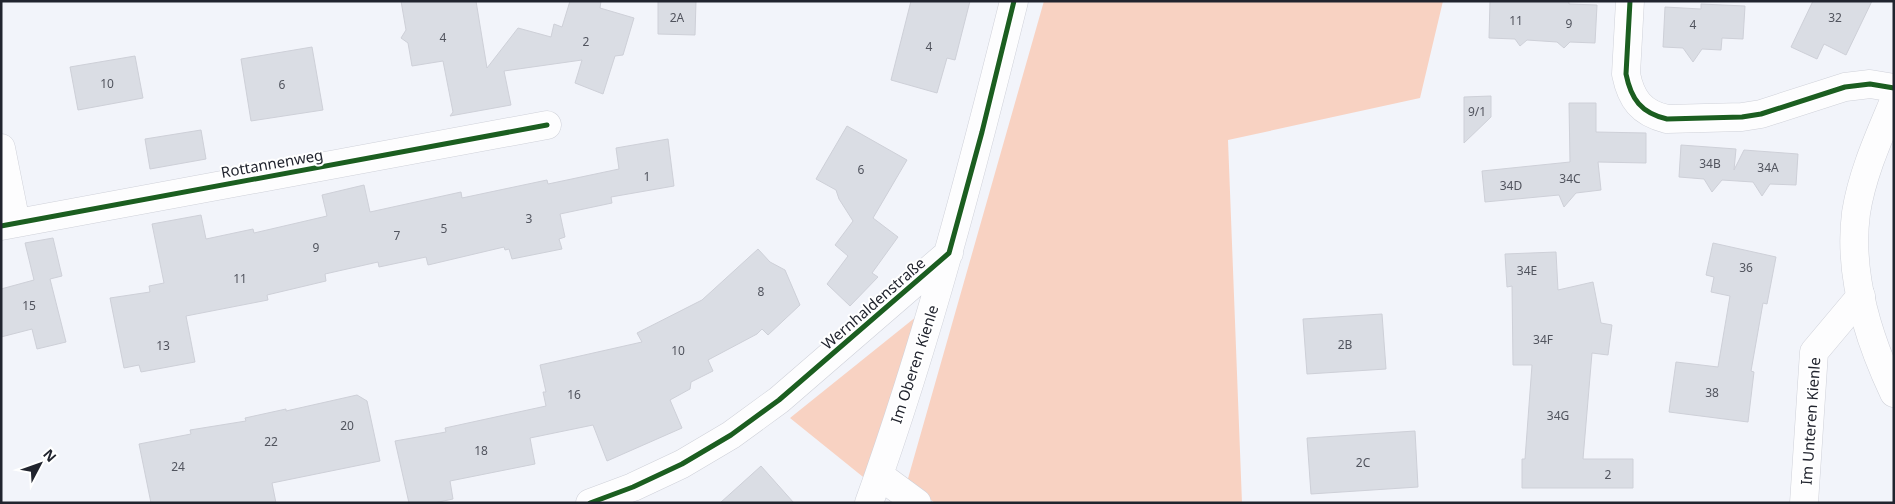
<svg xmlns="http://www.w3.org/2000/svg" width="1895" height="504" font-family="'Noto Sans',sans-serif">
	<rect width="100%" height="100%" fill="#f2f4fa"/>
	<path fill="#f8d2c2" d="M 1044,1 L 1443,1 L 1420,98 L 1228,140 L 1242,503 L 935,503 L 907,482 Z
		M 927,308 L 878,489 L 790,418 Z"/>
	<path fill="#dadde4" stroke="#ced0d8" d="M 401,1 L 476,1 L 487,68 L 518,28 L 551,37 L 554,24 L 562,27 L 570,1 L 601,1 L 600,8 L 634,18 L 623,55 L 615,56 L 603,94 L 575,83 L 582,60 L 504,71 L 511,105 L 450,116 L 453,112 L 443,61 L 412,66 L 408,43 L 401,38 L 406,30 Z
		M 658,1 L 696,1 L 695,35 L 658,34 Z
		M 911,1 L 970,1 L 955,60 L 947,58 L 937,93 L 891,80 Z
		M 1490,1 L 1569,1 L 1569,4 L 1597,5 L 1595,43 L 1570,42 L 1564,48 L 1557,42 L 1527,40 L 1520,46 L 1515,39 L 1489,38 Z
		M 1813,1 L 1872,1 L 1846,55 L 1824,44 L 1817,59 L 1791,47 Z
		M 1701,4 L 1745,6 L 1743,39 L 1722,38 L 1721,50 L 1702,49 L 1693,62 L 1683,48 L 1663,47 L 1665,7 L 1701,9 Z
		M 312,47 L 323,110 L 251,121 L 241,59 Z
		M 135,56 L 143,98 L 78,110 L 70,67 Z
		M 1491,96 L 1491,117 L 1464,143 L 1464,97 Z
		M 1569,103 L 1596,103 L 1596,132 L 1646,133 L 1646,163 L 1598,162 L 1601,190 L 1576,193 L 1564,207 L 1559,195 L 1485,202 L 1482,171 L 1570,162 Z
		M 847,126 L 907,160 L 873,218 L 898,237 L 872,273 L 878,277 L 850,306 L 827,284 L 848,256 L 835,245 L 853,221 L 839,199 L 836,190 L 816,179 Z
		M 201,130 L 206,159 L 150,169 L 145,139 Z
		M 668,139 L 674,186 L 611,197 L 612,203 L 560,214 L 565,237 L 559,239 L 562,249 L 512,259 L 509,249 L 505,250 L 504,247 L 428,265 L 426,257 L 379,267 L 378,262 L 325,274 L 326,281 L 267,295 L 268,300 L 186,316 L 195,362 L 141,372 L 139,365 L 124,368 L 110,298 L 150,292 L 149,286 L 164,283 L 152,224 L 201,215 L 206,239 L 253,229 L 254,233 L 327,216 L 322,195 L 364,185 L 370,212 L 461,192 L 462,198 L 547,180 L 548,184 L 619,169 L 616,148 Z
		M 1681,145 L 1736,149 L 1734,170 L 1744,150 L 1798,154 L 1796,185 L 1770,184 L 1762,196 L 1753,182 L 1722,180 L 1712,192 L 1704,179 L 1679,177 Z
		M 53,238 L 62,276 L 50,279 L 66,342 L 37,349 L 32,329 L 1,337 L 1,289 L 34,280 L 25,243 Z
		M 1713,243 L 1776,257 L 1767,304 L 1763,303 L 1751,371 L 1754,372 L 1748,422 L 1669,412 L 1676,362 L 1718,367 L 1730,296 L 1711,292 L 1714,277 L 1706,275 Z
		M 758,249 L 770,262 L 785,270 L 800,305 L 768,335 L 762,329 L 757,334 L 708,360 L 713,371 L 691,382 L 690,389 L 670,400 L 682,428 L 607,461 L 593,425 L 530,438 L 535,464 L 450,481 L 453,499 L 434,503 L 409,503 L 395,441 L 446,432 L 445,428 L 546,406 L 543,392 L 546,392 L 540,365 L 642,342 L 637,333 L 702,300 Z
		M 1556,252 L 1558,290 L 1593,282 L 1601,323 L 1612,325 L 1608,355 L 1592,353 L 1583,459 L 1633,459 L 1633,488 L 1522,488 L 1522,459 L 1525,459 L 1532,365 L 1513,365 L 1512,286 L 1507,287 L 1505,254 Z
		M 1382,314 L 1386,369 L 1307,374 L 1303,319 Z
		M 357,395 L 367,401 L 380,461 L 272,483 L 276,503 L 151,503 L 139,444 L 191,434 L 190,430 L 246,421 L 245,418 L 286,409 L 286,411 Z
		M 1415,431 L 1418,487 L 1311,494 L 1307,438 Z
		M 761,466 L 794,503 L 720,503 Z"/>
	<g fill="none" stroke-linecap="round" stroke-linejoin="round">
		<defs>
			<path id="minor" d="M 1630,1 L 1626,74 C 1631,99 1641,113 1667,119 L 1742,117 L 1761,114 L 1845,87 L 1870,84 L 1894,88
				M 1,148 L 16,223
				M 1,226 L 547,125
				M 879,475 L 917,503
				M 590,503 L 633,487 L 682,464 L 731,435 L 779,400 L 949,253
				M 869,503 C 928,339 972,170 1014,1
				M 1804,503 L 1814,352 L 1861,296"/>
			<path id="tertiary" d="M 1894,101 C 1879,137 1862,174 1856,213 C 1848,275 1868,338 1894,393"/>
		</defs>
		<use href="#minor" stroke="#cfd1d9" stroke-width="29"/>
		<use href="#tertiary" stroke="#cfd1d9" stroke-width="29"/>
		<use href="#minor" stroke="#fdfdfe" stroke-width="28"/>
		<use href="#tertiary" stroke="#fdfdfe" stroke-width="28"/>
		<defs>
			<path id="cycleway" d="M 1630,1 L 1626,74 C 1631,99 1641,113 1667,119 L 1742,117 L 1761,114 L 1845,87 L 1870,84 L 1894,88
				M 1,226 L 547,125
				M 590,503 L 633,487 L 682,464 L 731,435 L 779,400 L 949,253 L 982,132 L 1014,1"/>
		</defs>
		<use href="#cycleway" stroke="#fff" stroke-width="8"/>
		<use href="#cycleway" stroke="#1b5e20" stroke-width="5"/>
	</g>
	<g text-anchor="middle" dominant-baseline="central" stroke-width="4" stroke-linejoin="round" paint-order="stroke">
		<g font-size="12" fill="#51545e">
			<text x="677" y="17">2A</text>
			<text x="1835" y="17">32</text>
			<text x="1516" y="20">11</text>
			<text x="1569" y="23">9</text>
			<text x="1693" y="24">4</text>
			<text x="443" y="37">4</text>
			<text x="586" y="41">2</text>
			<text x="929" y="46">4</text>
			<text x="107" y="83">10</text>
			<text x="282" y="84">6</text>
			<text x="1477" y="111">9/1</text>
			<text x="1710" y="163">34B</text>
			<text x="1768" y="167">34A</text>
			<text x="861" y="169">6</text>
			<text x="647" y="176">1</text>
			<text x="1570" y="178">34C</text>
			<text x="1511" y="185">34D</text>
			<text x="529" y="218">3</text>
			<text x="444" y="228">5</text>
			<text x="397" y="235">7</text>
			<text x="316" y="247">9</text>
			<text x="1746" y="267">36</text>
			<text x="1527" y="270">34E</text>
			<text x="240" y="278">11</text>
			<text x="761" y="291">8</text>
			<text x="29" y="305">15</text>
			<text x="1543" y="339">34F</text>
			<text x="1345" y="344">2B</text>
			<text x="163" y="345">13</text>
			<text x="678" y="350">10</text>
			<text x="1712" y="392">38</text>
			<text x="574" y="394">16</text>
			<text x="1558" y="415">34G</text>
			<text x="347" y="425">20</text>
			<text x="271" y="441">22</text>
			<text x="481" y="450">18</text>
			<text x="1363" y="462">2C</text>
			<text x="178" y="466">24</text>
			<text x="1608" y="474">2</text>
		</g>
		<g font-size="15" fill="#21242e" stroke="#fff">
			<text transform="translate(272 163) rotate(-10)">Rottannenweg</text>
			<text transform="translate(873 303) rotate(-41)">Wernhaldenstraße</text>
			<text transform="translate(914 364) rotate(-72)">Im Oberen Kienle</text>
			<text transform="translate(1810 421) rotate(-86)">Im Unteren Kienle</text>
		</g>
	</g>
	<rect width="1895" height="504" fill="none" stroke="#21242e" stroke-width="5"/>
	<g transform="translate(40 464) rotate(49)" stroke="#ffffff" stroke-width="4" paint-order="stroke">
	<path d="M0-4L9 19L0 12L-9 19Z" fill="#21242e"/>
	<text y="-8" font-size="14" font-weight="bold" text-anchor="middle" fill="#21242e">N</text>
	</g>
</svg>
